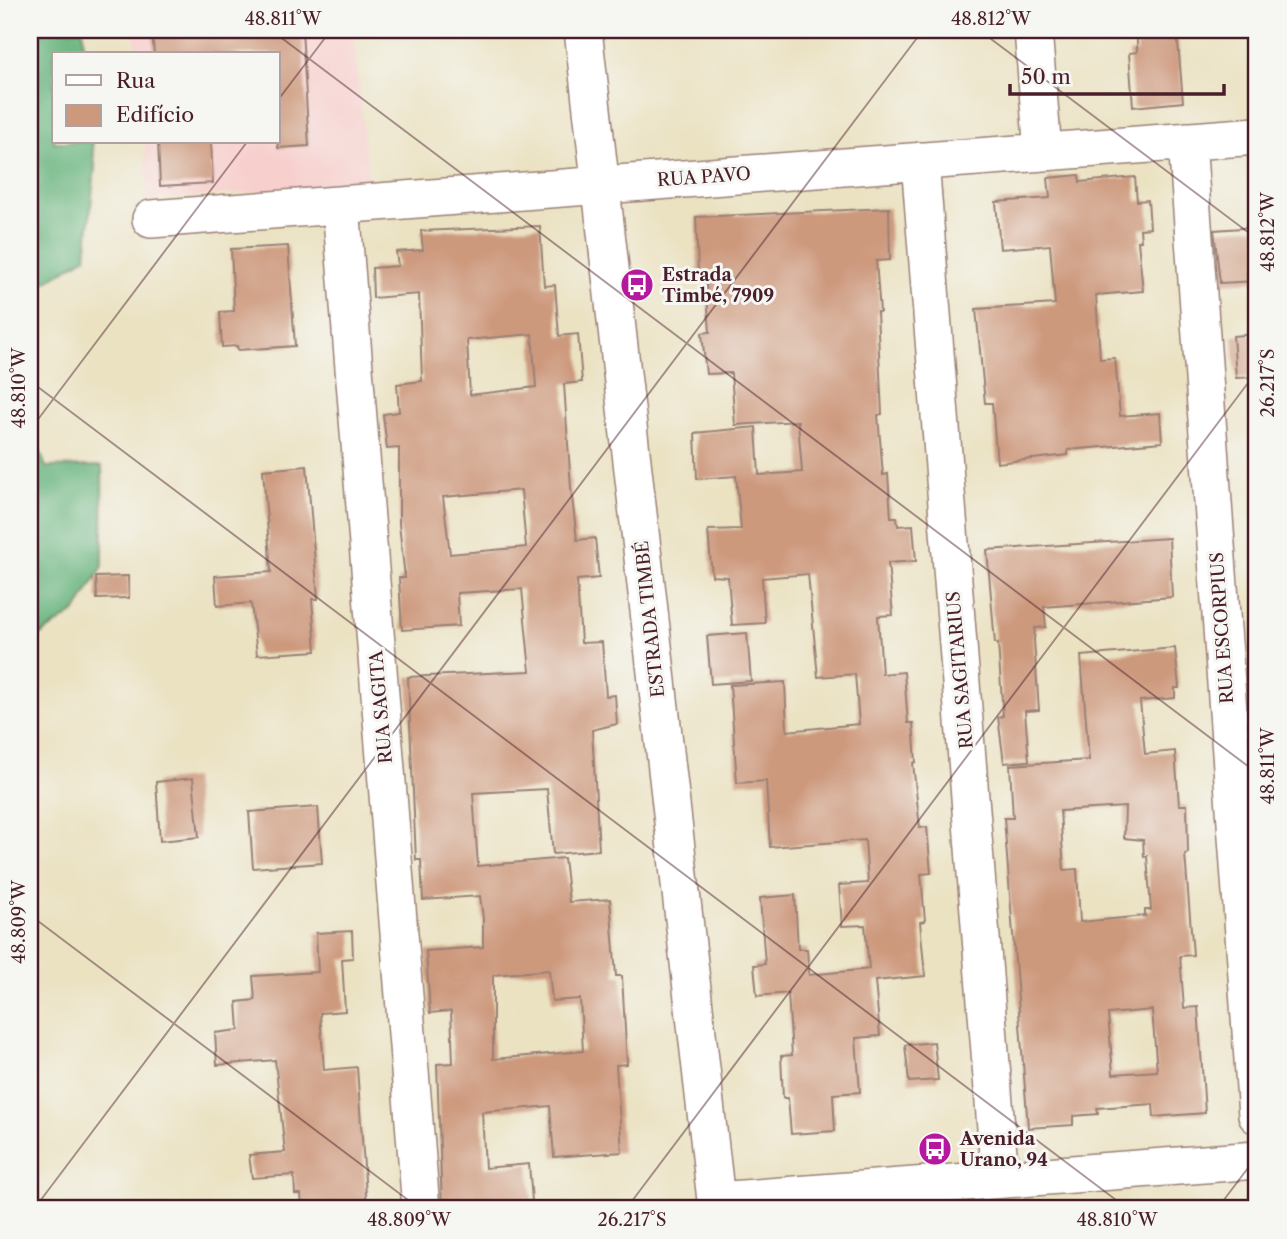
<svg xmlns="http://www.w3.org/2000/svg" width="1287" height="1239" font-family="'Libre Caslon Text',serif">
	<rect width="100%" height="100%" fill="#f6f6f2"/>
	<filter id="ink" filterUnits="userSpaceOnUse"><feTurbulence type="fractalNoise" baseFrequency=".0143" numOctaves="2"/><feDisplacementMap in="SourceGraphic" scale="14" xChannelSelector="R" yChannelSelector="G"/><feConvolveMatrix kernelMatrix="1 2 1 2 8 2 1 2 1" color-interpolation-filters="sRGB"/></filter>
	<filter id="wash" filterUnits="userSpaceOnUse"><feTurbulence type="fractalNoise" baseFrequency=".00686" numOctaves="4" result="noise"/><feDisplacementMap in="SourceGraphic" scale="28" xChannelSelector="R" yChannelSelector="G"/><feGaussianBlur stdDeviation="1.57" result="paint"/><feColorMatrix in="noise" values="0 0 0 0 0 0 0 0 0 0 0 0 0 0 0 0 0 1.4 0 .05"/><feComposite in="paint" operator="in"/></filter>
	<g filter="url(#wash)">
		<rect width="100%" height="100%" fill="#ebe2c2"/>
		<path fill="#f7d0ce" d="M 134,30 L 353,30 L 369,184 L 148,200 L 144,142 L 278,142 L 278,54 L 136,54 Z"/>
		<path fill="#68b47d" stroke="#596a54" stroke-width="2" d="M 30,30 L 83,30 L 84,54 L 54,54 L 54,142 L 92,142 L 95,166 L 86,257 L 30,292 Z
			M 30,426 L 46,467 L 102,466 L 103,566 L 76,611 L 30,642 Z"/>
		<g id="blocks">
			<path fill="#cd997d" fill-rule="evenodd" d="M 152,30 L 302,30 L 309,146 L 278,148 L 278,54 L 154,54 Z
				M 1137,30 L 1177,30 L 1183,102 L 1133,107 L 1129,53 L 1137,52 Z
				M 158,142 L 211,142 L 213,183 L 160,186 Z
				M 1079,175 L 1080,182 L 1135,177 L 1137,201 L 1148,200 L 1150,228 L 1140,229 L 1141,241 L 1138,241 L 1143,291 L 1096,295 L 1100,359 L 1115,358 L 1120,416 L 1160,413 L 1162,442 L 1068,450 L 1068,455 L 997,463 L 992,403 L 985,403 L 976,309 L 1055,304 L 1050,245 L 1000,249 L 996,202 L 1050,198 L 1048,178 Z
				M 889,208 L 890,260 L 876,261 L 880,312 L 877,312 L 882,414 L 878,415 L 883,475 L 888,474 L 891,517 L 897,517 L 898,526 L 913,525 L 916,561 L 888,563 L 893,615 L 878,616 L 882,674 L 904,672 L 908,723 L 913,723 L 916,762 L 913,763 L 920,828 L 927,827 L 931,873 L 921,874 L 925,921 L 920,922 L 925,976 L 875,981 L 880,1036 L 856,1038 L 860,1092 L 833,1094 L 835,1131 L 791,1134 L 788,1098 L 783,1098 L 781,1056 L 792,1055 L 788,993 L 757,996 L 754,965 L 765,964 L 760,898 L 795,895 L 798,949 L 807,949 L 809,975 L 869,969 L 865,925 L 842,926 L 839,885 L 868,883 L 865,840 L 770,847 L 766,781 L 737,783 L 730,685 L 785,682 L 787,731 L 859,724 L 855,674 L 818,677 L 808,574 L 762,578 L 765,623 L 732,625 L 728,577 L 712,576 L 708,530 L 741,529 L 736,476 L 697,479 L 695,433 L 756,427 L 759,475 L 802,472 L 798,421 L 735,425 L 731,373 L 706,374 L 702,333 L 710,332 L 705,272 L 698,272 L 696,217 Z
				M 540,226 L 544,286 L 555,285 L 559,336 L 578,334 L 582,382 L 564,384 L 571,488 L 577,540 L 595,538 L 599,578 L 577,580 L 581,643 L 602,642 L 606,696 L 615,695 L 617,724 L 592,730 L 599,850 L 553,854 L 547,789 L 473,793 L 478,866 L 564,858 L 569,902 L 610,899 L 616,976 L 622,976 L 627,1064 L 616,1065 L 622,1152 L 554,1157 L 550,1106 L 482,1112 L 485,1168 L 529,1164 L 532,1201 L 488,1204 L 489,1209 L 442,1209 L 437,1064 L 453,1063 L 451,1011 L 430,1013 L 426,951 L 483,947 L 483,918 L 480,896 L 423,900 L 421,860 L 416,860 L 408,677 L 530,671 L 522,589 L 457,593 L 459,626 L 402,630 L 399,578 L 405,578 L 399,524 L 399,448 L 387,449 L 383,414 L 399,412 L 397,384 L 422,381 L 419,294 L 373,298 L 372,268 L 398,266 L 396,252 L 423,250 L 421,231 ZM 532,334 L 536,387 L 470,395 L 467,340 ZM 521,490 L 526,547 L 450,554 L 443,497 ZM 549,970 L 552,1001 L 580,999 L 583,1051 L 493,1059 L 493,975 Z
				M 1257,227 L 1257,281 L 1220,283 L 1214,230 Z
				M 288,246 L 295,346 L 238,350 L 237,346 L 222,347 L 220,312 L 234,311 L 231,249 Z
				M 1257,334 L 1257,377 L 1236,378 L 1233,336 Z
				M 307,466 L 318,599 L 312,599 L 316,651 L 257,655 L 251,603 L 217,606 L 215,576 L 271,572 L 263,470 Z
				M 1169,538 L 1172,597 L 1044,607 L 1046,627 L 1035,628 L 1034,640 L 1039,710 L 1025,711 L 1029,761 L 1004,763 L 998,717 L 1003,716 L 998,643 L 995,643 L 987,550 Z
				M 128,576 L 129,598 L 97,599 L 96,577 Z
				M 747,633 L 751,681 L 711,684 L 707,636 Z
				M 1175,648 L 1179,688 L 1175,688 L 1175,698 L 1140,701 L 1145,754 L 1175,751 L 1179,805 L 1187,805 L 1188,853 L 1185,854 L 1193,955 L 1180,956 L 1184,1008 L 1198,1007 L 1205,1113 L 1154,1117 L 1153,1104 L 1097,1108 L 1098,1114 L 1073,1116 L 1073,1125 L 1028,1128 L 1004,818 L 1013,818 L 1010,765 L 1089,760 L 1081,656 ZM 1125,807 L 1124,838 L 1143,840 L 1144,857 L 1147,856 L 1151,910 L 1145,910 L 1145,916 L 1080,922 L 1077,869 L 1064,870 L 1060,811 ZM 1152,1010 L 1157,1071 L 1113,1074 L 1108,1014 Z
				M 193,778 L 199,837 L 160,841 L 156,782 Z
				M 318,807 L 322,863 L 253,868 L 249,812 Z
				M 352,931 L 353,958 L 342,959 L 345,1011 L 320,1013 L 324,1070 L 357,1067 L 367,1209 L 302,1209 L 301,1194 L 295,1194 L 294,1175 L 252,1178 L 249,1155 L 285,1152 L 275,1060 L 217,1065 L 215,1033 L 239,1030 L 237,1002 L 255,1000 L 253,976 L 318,972 L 316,933 Z
				M 934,1042 L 938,1080 L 909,1082 L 905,1045 Z"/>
		</g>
	</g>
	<g filter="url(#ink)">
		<use href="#blocks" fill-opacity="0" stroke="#9a8076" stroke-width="2"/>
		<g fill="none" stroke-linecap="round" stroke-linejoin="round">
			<defs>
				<path id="minor" d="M 583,30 L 717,1209
					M 1033,30 L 1043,152
					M 1187,141 L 1257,1115
					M 920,161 L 1000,1179
					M 341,205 L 421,1209
					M 151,219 L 1257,136
					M 716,1201 L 1257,1160"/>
			</defs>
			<use href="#minor" stroke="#9a8076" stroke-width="40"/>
			<use href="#minor" stroke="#fff" stroke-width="37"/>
		</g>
	</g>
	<path fill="none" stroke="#4a1f2b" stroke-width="2" stroke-opacity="0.45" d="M 271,30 L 1257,773M 979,30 L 1257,239M 278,100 L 331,30M 30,381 L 1128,1209M 30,430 L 247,142M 30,915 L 420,1209M 34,1209 L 923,30M 626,1209 L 1257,371M 1217,1209 L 1257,1156"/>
	<defs>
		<symbol id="bus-disc" viewBox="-11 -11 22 22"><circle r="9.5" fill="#b5179e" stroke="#f6f6f2"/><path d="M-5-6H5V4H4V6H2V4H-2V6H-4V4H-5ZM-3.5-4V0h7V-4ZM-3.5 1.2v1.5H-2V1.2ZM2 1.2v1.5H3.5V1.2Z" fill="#fff"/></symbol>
	</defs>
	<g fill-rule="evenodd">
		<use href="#bus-disc" x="618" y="266" width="38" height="38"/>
		<use href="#bus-disc" x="916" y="1130" width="38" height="38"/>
	</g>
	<g text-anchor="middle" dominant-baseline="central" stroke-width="6" stroke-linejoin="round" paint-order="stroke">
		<g font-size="18" fill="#4a1f2b" stroke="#f6f6f2">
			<text transform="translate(704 177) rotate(-4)">RUA PAVO</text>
			<text transform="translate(650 619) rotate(-96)">ESTRADA TIMBÉ</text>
			<text transform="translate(1222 628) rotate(-94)">RUA ESCORPIUS</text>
			<text transform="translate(960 670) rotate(-95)">RUA SAGITARIUS</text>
			<text transform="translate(381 707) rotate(-95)">RUA SAGITA</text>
		</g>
		<g font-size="18" font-weight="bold" fill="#4a1f2b" stroke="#f6f6f2" text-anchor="start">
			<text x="662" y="275">Estrada<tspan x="662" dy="21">Timbé, 7909</tspan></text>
			<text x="960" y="1139">Avenida<tspan x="960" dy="21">Urano, 94</tspan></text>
		</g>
	</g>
	<rect width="1287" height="1239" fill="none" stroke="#f6f6f2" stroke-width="77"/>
	<rect x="52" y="52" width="228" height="91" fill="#f6f6f2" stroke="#b1a0a2" stroke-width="2"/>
	<rect x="66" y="75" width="35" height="10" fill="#ffffff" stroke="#b1a0a2" stroke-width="2"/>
	<text x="116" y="88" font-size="21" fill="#4a1f2b">Rua</text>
	<rect x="66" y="105" width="35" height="21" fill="#cd997d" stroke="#b1a0a2" stroke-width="2"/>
	<text x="116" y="122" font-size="21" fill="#4a1f2b">Edifício</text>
	<path d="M1010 84v10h214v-10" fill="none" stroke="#4a1f2b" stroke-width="3.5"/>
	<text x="1021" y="84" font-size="21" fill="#4a1f2b" stroke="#f6f6f2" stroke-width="5" paint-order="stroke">50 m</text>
	<rect x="38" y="38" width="1210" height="1162" fill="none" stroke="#4a1f2b" stroke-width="2.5"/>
	<g font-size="18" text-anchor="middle" fill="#4a1f2b">
		<text x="283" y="25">48.811°W</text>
		<text x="991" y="25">48.812°W</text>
		<text transform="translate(1268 232) rotate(-90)" y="6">48.812°W</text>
		<text transform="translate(1268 383) rotate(-90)" y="6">26.217°S</text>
		<text transform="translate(19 388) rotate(-90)" y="6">48.810°W</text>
		<text transform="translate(1268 766) rotate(-90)" y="6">48.811°W</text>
		<text transform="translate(19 922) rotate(-90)" y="6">48.809°W</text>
		<text x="409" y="1226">48.809°W</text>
		<text x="632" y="1226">26.217°S</text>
		<text x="1117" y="1226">48.810°W</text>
	</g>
</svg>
